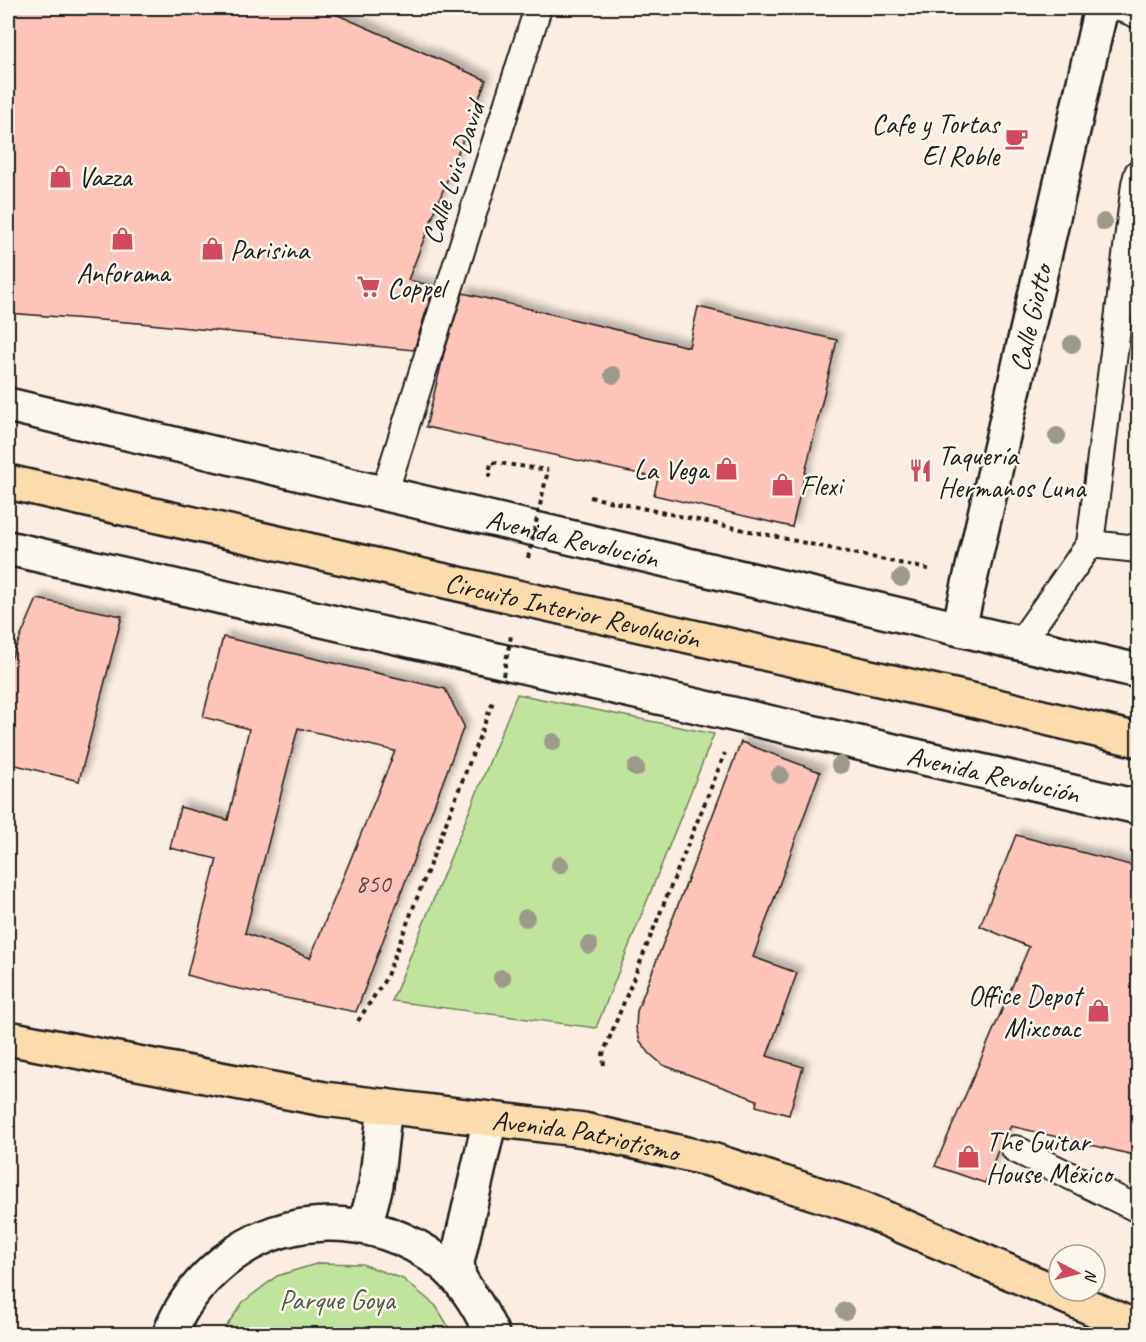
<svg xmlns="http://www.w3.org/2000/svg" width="1146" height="1342" font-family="Caveat,sans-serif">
	<defs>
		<filter id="shadow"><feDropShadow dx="5.5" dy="-5.5" stdDeviation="3" flood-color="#0004"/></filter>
	</defs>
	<rect width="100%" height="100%" fill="#fcede2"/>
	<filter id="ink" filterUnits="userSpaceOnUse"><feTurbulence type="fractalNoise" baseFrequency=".0167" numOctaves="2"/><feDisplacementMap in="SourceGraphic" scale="12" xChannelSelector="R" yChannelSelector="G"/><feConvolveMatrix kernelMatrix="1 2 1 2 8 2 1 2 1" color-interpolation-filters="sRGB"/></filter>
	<g filter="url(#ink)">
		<path fill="#c1e49d" stroke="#6e805c" stroke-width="1.5" d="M 517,694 L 714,734 L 596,1028 L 392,1001 Z
			M 319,1263 L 362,1264 L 403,1279 L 436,1306 L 453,1334 L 221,1334 L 243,1302 L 277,1276 Z"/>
		<path fill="#ffc4b9" stroke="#1c1c1c" stroke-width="1.5" fill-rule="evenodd" filter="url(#shadow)" d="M 15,8 L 322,8 L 486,80 L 408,280 L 434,286 L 414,350 L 139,323 L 8,313 L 8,31 Z
			M 463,293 L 689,347 L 698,307 L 837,340 L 792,527 L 654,495 L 658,478 L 426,427 L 444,353 Z
			M 37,599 L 122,616 L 79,781 L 8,763 L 8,666 Z
			M 223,637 L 445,689 L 464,726 L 356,1012 L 230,987 L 187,975 L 217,859 L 170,848 L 180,807 L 228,820 L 249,729 L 203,717 ZM 298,728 L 395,751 L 310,958 L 245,933 Z
			M 741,742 L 820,772 L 753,957 L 797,973 L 767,1056 L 803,1067 L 789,1115 L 756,1106 L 757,1100 L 663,1065 L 650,1054 L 640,1041 L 636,1028 L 637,1011 Z
			M 1016,835 L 1138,867 L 1138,1156 L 1011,1126 L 1001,1143 L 985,1183 L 935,1166 L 1029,947 L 980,926 Z"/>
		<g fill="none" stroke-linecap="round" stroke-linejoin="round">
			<defs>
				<path id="lane" d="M 1122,8 L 1138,15
					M 384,494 L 538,8
					M 1090,544 L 1138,549
					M 1021,642 L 1090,544 L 1135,184 L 1138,173
					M 1015,1149 L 1138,1209"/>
				<path id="street" d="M 365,1226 L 376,1185 L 385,1106
					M 466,1289 L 459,1277 L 457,1262 L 490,1119
					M 170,1334 C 180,1306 200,1281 223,1262 C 287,1210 374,1213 439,1261 C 463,1279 480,1308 492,1334"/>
				<g id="secondary">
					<path id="s1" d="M 8,405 L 1138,671"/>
					<path id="s2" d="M 8,548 L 1138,807"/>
					<path id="s3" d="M 959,628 L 1101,8"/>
				</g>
				<g id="primary">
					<path id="s4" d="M 8,1038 L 324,1099 L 584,1130 L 712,1160 L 861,1208 L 1138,1328"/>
				</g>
			</defs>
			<use href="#lane" stroke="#1c1c1c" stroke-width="30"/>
			<use href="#street" stroke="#1c1c1c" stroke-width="38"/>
			<use href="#secondary" stroke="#1c1c1c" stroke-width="38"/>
			<use href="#primary" stroke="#1c1c1c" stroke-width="38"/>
			<path stroke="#1c1c1c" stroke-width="4" stroke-dasharray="4.5 4.5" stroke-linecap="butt" d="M 492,475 L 489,475 L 491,462 L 548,470
				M 590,497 L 932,570
				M 358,1021 L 386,978 L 494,699
				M 604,1065 L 603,1054 L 725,753"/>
			<use href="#lane" stroke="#fbf7ec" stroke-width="26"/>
			<use href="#street" stroke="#fbf7ec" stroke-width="33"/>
			<use href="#secondary" stroke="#fbf7ec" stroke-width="33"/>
			<use href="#primary" stroke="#fcdcac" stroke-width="33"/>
			<defs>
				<g id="highway-bridge">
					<path id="s5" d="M 8,482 L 976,701 L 1138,740"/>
				</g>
			</defs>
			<use href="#highway-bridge" stroke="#1c1c1c" stroke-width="38" stroke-linecap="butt"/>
			<path stroke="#1c1c1c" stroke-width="4" stroke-dasharray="4.5 4.5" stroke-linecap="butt" d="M 528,558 L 548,470
				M 503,676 L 511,636"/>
			<use href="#highway-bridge" stroke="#fcdcac" stroke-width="33"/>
		</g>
		<g fill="#9c9b8b">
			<circle cx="1104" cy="222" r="9"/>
			<circle cx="1072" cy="344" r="9"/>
			<circle cx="613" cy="375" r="9"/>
			<circle cx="1057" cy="436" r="9"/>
			<circle cx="901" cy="578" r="9"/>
			<circle cx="553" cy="742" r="9"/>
			<circle cx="840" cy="765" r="9"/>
			<circle cx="636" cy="768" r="9"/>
			<circle cx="780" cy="775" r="9"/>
			<circle cx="560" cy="865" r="9"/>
			<circle cx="526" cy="918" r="9"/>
			<circle cx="589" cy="945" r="9"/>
			<circle cx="502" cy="978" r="9"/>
			<circle cx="845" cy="1311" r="9"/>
		</g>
	</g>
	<defs>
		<symbol id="cafe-bare" viewBox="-9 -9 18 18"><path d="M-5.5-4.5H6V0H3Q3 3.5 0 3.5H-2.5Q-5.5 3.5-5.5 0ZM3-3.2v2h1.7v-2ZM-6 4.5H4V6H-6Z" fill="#d1495b" stroke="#fbf7ec" stroke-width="2.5" paint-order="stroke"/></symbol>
		<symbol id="shop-bare" viewBox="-9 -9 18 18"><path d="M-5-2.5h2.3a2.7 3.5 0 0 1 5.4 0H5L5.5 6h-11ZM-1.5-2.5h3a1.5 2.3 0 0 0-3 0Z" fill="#d1495b" stroke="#fbf7ec" stroke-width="2.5" paint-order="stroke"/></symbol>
		<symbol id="supermarket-bare" viewBox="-9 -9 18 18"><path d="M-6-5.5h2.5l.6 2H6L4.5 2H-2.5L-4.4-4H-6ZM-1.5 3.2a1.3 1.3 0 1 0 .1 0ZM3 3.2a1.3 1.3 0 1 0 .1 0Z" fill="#d1495b" stroke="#fbf7ec" stroke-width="2.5" paint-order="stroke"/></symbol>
		<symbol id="restaurant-bare" viewBox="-9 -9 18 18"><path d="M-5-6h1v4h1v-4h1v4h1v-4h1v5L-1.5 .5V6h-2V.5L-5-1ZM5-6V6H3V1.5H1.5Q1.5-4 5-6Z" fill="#d1495b" stroke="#fbf7ec" stroke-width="2.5" paint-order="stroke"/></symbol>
	</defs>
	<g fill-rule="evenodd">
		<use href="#cafe-bare" x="1000" y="122" width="33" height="33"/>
		<use href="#shop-bare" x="44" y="160" width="33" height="33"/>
		<use href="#shop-bare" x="106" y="222" width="33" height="33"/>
		<use href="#shop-bare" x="196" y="232" width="33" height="33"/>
		<use href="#supermarket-bare" x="352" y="270" width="33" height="33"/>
		<use href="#shop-bare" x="710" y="452" width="33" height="33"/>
		<use href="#restaurant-bare" x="904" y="454" width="33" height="33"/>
		<use href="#shop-bare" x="766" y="468" width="33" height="33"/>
		<use href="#shop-bare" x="1082" y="994" width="33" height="33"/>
		<use href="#shop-bare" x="952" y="1140" width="33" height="33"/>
	</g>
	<g text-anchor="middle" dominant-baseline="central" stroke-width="5" stroke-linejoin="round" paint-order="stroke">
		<g font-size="26" fill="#554643">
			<text x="373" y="883">850</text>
		</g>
		<g font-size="28" fill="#1c1c1c" stroke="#fbf7ec" text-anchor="start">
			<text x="999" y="123" text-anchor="end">Cafe y Tortas<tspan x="999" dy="32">El Roble</tspan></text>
			<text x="78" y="176">Vazza</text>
			<text x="230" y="249">Parisina</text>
			<text x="123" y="272" text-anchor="middle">Anforama</text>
			<text x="387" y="287">Coppel</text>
			<text x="938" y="455">Taquería<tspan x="938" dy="32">Hermanos Luna</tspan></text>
			<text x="708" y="469" text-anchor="end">La Vega</text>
			<text x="800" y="485">Flexi</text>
			<text x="1081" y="995" text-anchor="end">Office Depot<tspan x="1081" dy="32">Mixcoac</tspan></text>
			<text x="986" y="1141">The Guitar<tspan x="986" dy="32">House México</tspan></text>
		</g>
		<g font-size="28" fill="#1c1c1c" stroke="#fbf7ec">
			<text transform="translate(453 173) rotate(-72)">Calle Luis David</text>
			<text stroke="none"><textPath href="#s3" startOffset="318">Calle Giotto</textPath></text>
			<text stroke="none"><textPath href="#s1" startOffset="580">Avenida Revolución</textPath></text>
			<text stroke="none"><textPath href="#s5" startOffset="579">Circuito Interior Revolución</textPath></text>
			<text stroke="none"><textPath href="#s2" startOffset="1011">Avenida Revolución</textPath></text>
			<text stroke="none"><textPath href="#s4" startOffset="586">Avenida Patriotismo</textPath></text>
		</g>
		<g font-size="28" fill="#4e5843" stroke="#fbf7ec">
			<text x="337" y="1299">Parque Goya</text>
		</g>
	</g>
	<rect width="1146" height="1342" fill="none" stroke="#fbf7ec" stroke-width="30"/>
	<rect x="15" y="15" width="1116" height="1312" fill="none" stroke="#1c1c1c" stroke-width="2" filter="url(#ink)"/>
	<g transform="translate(1077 1273) rotate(97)"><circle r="28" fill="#fbf7ec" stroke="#a29f99" stroke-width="1.5"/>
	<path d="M0-4.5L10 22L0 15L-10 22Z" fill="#d1495b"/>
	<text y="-9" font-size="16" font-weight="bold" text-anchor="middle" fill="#1c1c1c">N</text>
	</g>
</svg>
